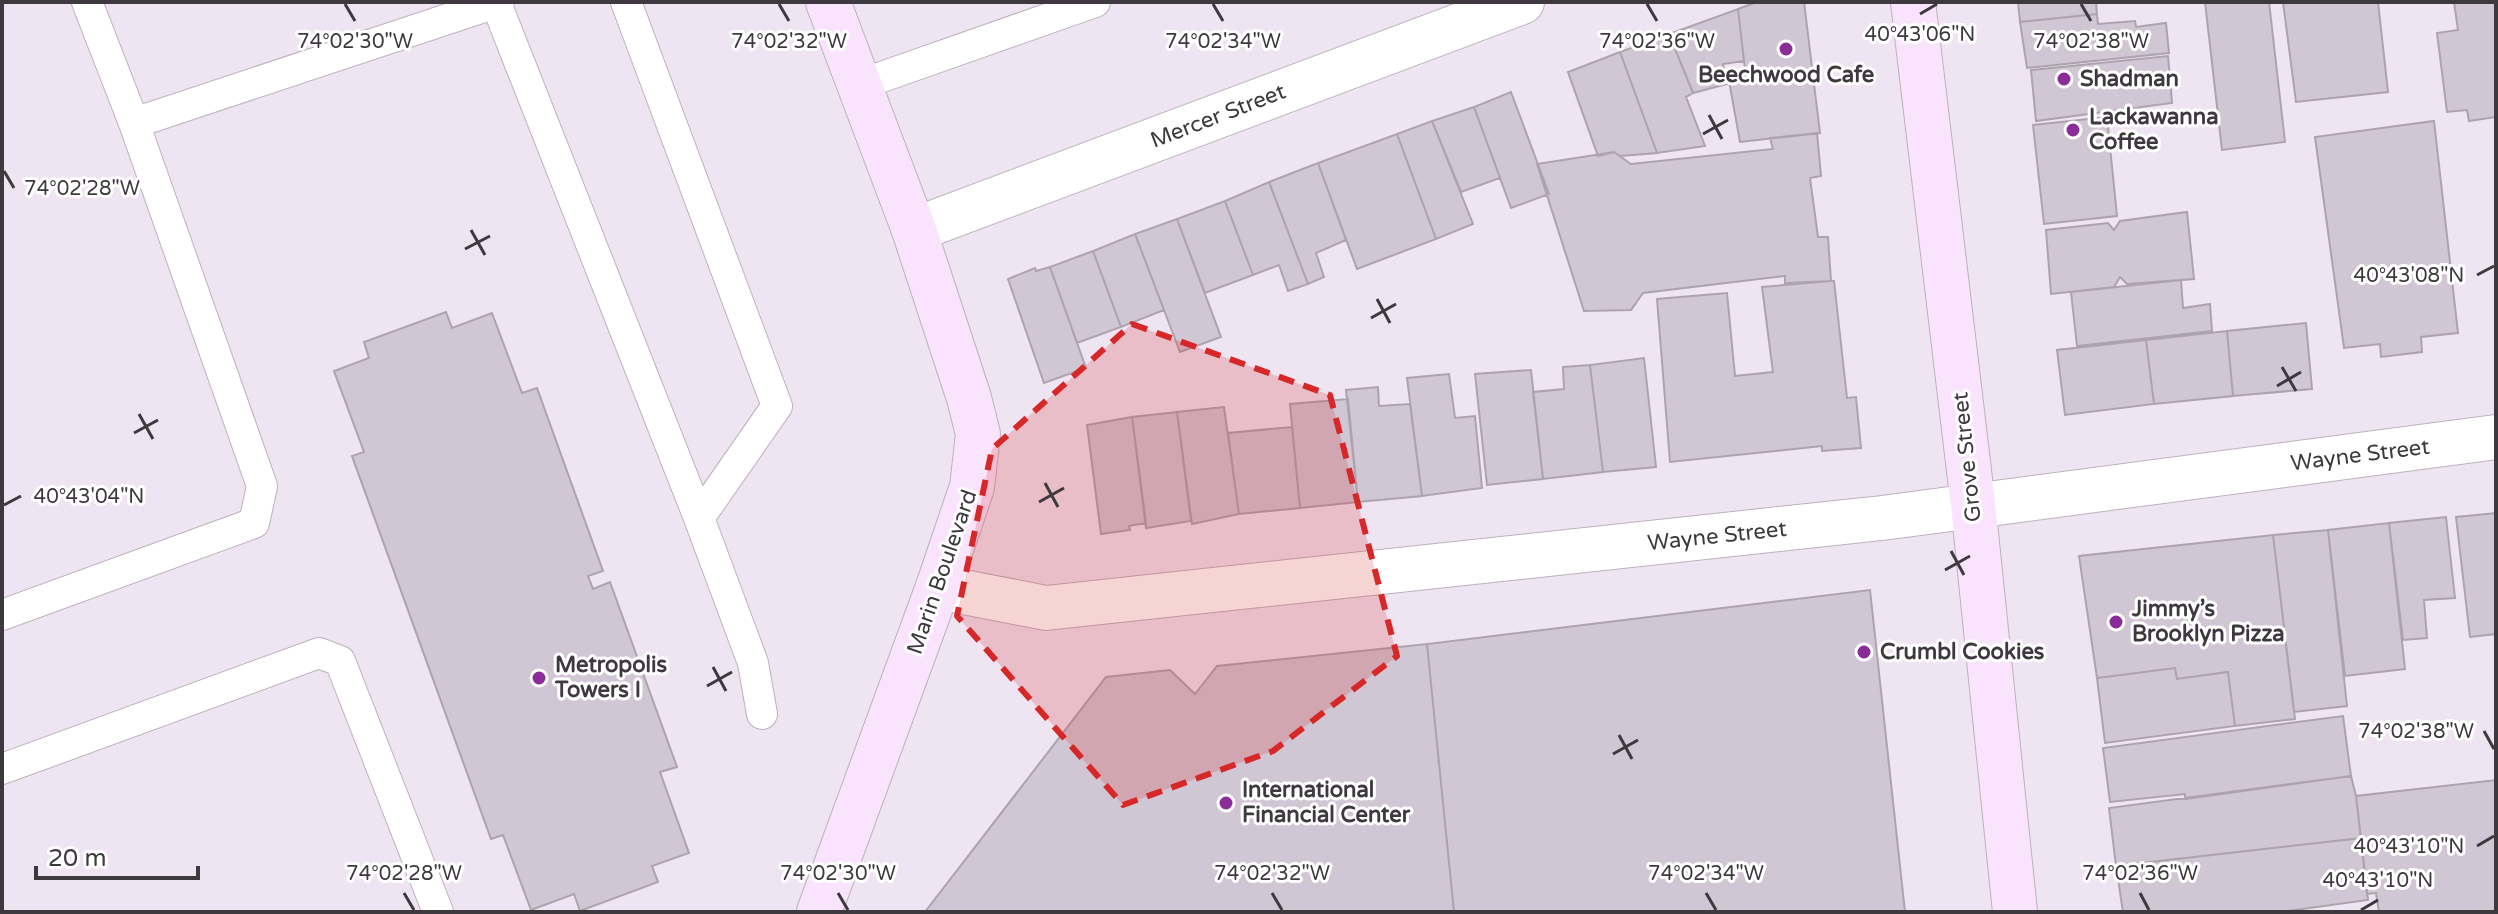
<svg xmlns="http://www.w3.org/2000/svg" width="2498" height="914" font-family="'Varela Round',sans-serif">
	<rect width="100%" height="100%" fill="#efe4f1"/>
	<path fill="#d1c6d3" stroke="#ada3ae" stroke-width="2" d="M 1757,2 L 1804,2 L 1820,133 L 1740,142 L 1729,81 L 1746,78 L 1738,9 Z
		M 2018,2 L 2096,2 L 2097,14 L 2020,22 Z
		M 2205,2 L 2269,2 L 2285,142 L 2222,150 Z
		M 2283,2 L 2378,2 L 2388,92 L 2296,102 Z
		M 2454,2 L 2496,2 L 2496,117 L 2469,121 L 2467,110 L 2447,112 L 2437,33 L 2458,30 Z
		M 1738,9 L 1744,61 L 1723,64 L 1727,84 L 1693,93 L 1669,34 Z
		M 2097,14 L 2098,24 L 2135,21 L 2136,27 L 2166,23 L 2169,53 L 2027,68 L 2020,22 Z
		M 1669,34 L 1693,93 L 1686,97 L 1705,146 L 1657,153 L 1620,52 Z
		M 1620,52 L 1657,153 L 1620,156 L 1614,152 L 1598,156 L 1568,72 Z
		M 2168,56 L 2172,103 L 2036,121 L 2031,70 Z
		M 1511,92 L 1549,194 L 1511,208 L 1474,107 Z
		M 1474,107 L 1500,178 L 1461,192 L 1432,121 Z
		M 2107,117 L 2117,216 L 2044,224 L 2033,125 Z
		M 1432,121 L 1473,224 L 1436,239 L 1397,134 Z
		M 2434,121 L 2458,333 L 2421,337 L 2422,352 L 2381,357 L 2380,344 L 2344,348 L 2315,137 Z
		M 1817,133 L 1821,176 L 1810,178 L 1818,237 L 1828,237 L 1831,281 L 1785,283 L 1785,276 L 1643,293 L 1631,310 L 1584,311 L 1537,164 L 1614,152 L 1631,164 L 1773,149 L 1770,138 Z
		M 1397,134 L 1436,239 L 1357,269 L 1318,163 Z
		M 1318,163 L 1346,240 L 1316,253 L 1324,277 L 1308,284 L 1269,182 Z
		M 1269,182 L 1308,284 L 1288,291 L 1279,265 L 1253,275 L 1225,201 Z
		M 1225,201 L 1253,275 L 1205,293 L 1177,219 Z
		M 2187,212 L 2194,279 L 2127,284 L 2120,277 L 2114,287 L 2051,294 L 2046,230 L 2108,223 L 2114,230 L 2120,221 Z
		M 1177,219 L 1221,337 L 1180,352 L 1135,234 Z
		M 1135,234 L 1164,310 L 1121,327 L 1093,251 Z
		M 1093,251 L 1121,327 L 1077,343 L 1050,267 Z
		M 1050,267 L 1086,368 L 1044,383 L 1008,279 L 1035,268 L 1036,271 Z
		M 2181,280 L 2183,308 L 2210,304 L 2212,331 L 2077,346 L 2071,292 Z
		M 1831,281 L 1834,281 L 1847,398 L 1856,397 L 1861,448 L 1822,451 L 1822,446 L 1670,462 L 1657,299 L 1727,293 L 1735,376 L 1773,372 L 1762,287 Z
		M 446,312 L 452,328 L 492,313 L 522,393 L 537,388 L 603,571 L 588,576 L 593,589 L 610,582 L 677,767 L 660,772 L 689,853 L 652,866 L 658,882 L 580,911 L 574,894 L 531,910 L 503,835 L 491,839 L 352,456 L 364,452 L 334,371 L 369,358 L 364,342 Z
		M 2306,323 L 2312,389 L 2233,396 L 2227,331 Z
		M 2227,331 L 2233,396 L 2154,404 L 2146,340 Z
		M 2146,340 L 2154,404 L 2065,415 L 2057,350 Z
		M 1644,358 L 1656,467 L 1603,472 L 1590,365 Z
		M 1590,365 L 1603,472 L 1543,479 L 1533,392 L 1564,389 L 1563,367 Z
		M 1531,370 L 1543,479 L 1487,485 L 1475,374 Z
		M 1449,374 L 1455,418 L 1475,416 L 1482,488 L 1422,496 L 1407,378 Z
		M 1378,387 L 1379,406 L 1410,404 L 1422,496 L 1358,502 L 1346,390 Z
		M 1348,399 L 1358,502 L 1300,508 L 1290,404 Z
		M 1224,407 L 1239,514 L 1192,524 L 1177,412 Z
		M 1177,412 L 1191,521 L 1146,528 L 1132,417 Z
		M 1132,417 L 1146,523 L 1129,526 L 1130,530 L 1101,534 L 1087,425 Z
		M 1292,427 L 1300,508 L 1239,514 L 1228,433 Z
		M 2496,513 L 2496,634 L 2470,637 L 2456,517 Z
		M 2446,517 L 2455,598 L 2424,600 L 2427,638 L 2403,640 L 2389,523 Z
		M 2389,523 L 2405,669 L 2345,676 L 2328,530 Z
		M 2328,530 L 2347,706 L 2294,712 L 2273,535 Z
		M 2273,535 L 2295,719 L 2235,726 L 2228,672 L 2177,679 L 2175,668 L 2097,678 L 2079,556 Z
		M 1870,590 L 1905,912 L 1454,912 L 1427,644 Z
		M 1427,644 L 1454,912 L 925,912 L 1106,677 L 1170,670 L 1195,694 L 1217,666 Z
		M 2175,668 L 2177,679 L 2228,672 L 2235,726 L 2105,743 L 2097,678 Z
		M 2343,716 L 2351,776 L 2185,799 L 2185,794 L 2110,802 L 2103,748 Z
		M 2351,776 L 2356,796 L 2361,838 L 2116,866 L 2109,808 Z
		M 2496,780 L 2496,912 L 2379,912 L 2376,893 L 2367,894 L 2356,796 Z
		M 2361,838 L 2368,900 L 2281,912 L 2123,912 L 2116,866 Z"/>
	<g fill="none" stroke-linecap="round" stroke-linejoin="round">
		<defs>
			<path id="lane" d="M 87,2 L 134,123 L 499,2
				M 626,2 L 777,406 L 699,518 L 753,663 L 762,714
				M 496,3 L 699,518
				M 859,85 L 1095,2
				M 2,615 L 254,523 L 262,486 L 134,123
				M 2,769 L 319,653 L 340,661 L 438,912"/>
			<path id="street" d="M 914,230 L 1522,2
				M 938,587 L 1046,608 L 1882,518 L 2496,437"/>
			<path id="secondary" d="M 1913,2 L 1973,504 L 2015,912
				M 819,912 L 938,587 L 972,487 L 978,434 L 969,398 L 914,230 L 828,2"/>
		</defs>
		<use href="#lane" stroke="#bcb2bd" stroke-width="32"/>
		<use href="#street" stroke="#bcb2bd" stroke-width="46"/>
		<use href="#secondary" stroke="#bcb2bd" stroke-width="46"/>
		<use href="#lane" stroke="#fff" stroke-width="30"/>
		<use href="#street" stroke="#fff" stroke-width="44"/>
		<use href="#secondary" stroke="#fae4fd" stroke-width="44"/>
	</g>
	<path fill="#d62828" fill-opacity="0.2" stroke="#d62828" stroke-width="6" stroke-dasharray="16 10" stroke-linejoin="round" d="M 1132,324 L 1330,395 L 1397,656 L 1273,751 L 1123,805 L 957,616 L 992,449 Z"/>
	<path fill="none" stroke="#3d393e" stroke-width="3" d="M 345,4 L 355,21M 779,4 L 789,21M 1213,4 L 1223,21M 1647,4 L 1657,21M 2081,4 L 2091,21M 1920,14 L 1937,4M 1709,115 L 1722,139M 1703,134 L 1728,120M 4,171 L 14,188M 471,230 L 485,255M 465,249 L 490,236M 2477,275 L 2494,266M 1377,299 L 1390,323M 1371,318 L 1396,304M 2282,367 L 2296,391M 2277,386 L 2301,372M 139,414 L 153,439M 134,433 L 158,420M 1045,483 L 1058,507M 1039,502 L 1064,488M 4,505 L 21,496M 1951,551 L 1964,575M 1945,570 L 1970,556M 713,667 L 726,691M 707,686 L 732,672M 2484,731 L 2494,749M 1619,735 L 1632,759M 1613,754 L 1638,740M 2477,846 L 2494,836M 404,893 L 414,910M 838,893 L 848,910M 1272,893 L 1282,910M 1706,893 L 1716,910M 2140,893 L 2149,910M 2361,910 L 2378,900"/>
	<g fill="#8b2d98" stroke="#fff" stroke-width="3">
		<circle cx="1786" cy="49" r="8"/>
		<circle cx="2064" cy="79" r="8"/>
		<circle cx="2073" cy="130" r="8"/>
		<circle cx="2116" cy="622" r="8"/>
		<circle cx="1864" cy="652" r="8"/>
		<circle cx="539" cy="678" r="8"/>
		<circle cx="1226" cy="803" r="8"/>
	</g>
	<g text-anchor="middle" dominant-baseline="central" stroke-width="6" stroke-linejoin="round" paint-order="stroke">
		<g font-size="22" font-weight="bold" fill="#3d393e" stroke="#fff" text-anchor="start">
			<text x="1786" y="75" text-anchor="middle">Beechwood Cafe</text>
			<text x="2080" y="79">Shadman</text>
			<text x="2089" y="117">Lackawanna<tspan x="2089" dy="25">Coffee</tspan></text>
			<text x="2132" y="609">Jimmy’s<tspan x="2132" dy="25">Brooklyn Pizza</tspan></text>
			<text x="1880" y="652">Crumbl Cookies</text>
			<text x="555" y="665">Metropolis<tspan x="555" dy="25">Towers I</tspan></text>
			<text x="1242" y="790">International<tspan x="1242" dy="25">Financial Center</tspan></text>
		</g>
		<g font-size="22" fill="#3d393e" stroke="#fff">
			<text transform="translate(1218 116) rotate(-21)">Mercer Street</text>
			<text transform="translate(2360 455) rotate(-7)">Wayne Street</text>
			<text transform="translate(1967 457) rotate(-96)">Grove Street</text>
			<text transform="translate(1717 536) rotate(-6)">Wayne Street</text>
			<text transform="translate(942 572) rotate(-71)">Marin Boulevard</text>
		</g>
	</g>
	<g font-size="20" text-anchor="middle" fill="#3d393e" stroke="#fff" stroke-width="6" stroke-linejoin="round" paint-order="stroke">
		<text x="1920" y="41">40°43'06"N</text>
		<text x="355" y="48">74°02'30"W</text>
		<text x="789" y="48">74°02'32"W</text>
		<text x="1223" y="48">74°02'34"W</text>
		<text x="1657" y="48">74°02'36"W</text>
		<text x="2091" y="48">74°02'38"W</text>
		<text x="82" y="195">74°02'28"W</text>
		<text x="2409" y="282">40°43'08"N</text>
		<text x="89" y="503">40°43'04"N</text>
		<text x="2416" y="738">74°02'38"W</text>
		<text x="2409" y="853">40°43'10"N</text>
		<text x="404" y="880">74°02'28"W</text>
		<text x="838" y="880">74°02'30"W</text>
		<text x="1272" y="880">74°02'32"W</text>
		<text x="1706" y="880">74°02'34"W</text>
		<text x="2140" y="880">74°02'36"W</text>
		<text x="2378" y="887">40°43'10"N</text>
	</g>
	<rect width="2498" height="914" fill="none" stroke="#3d393e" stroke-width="8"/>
	<path d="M36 866v12h162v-12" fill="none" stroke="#3d393e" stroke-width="4"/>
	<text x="48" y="866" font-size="24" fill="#3d393e" stroke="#ffffff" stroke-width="6" paint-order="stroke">20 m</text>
</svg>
